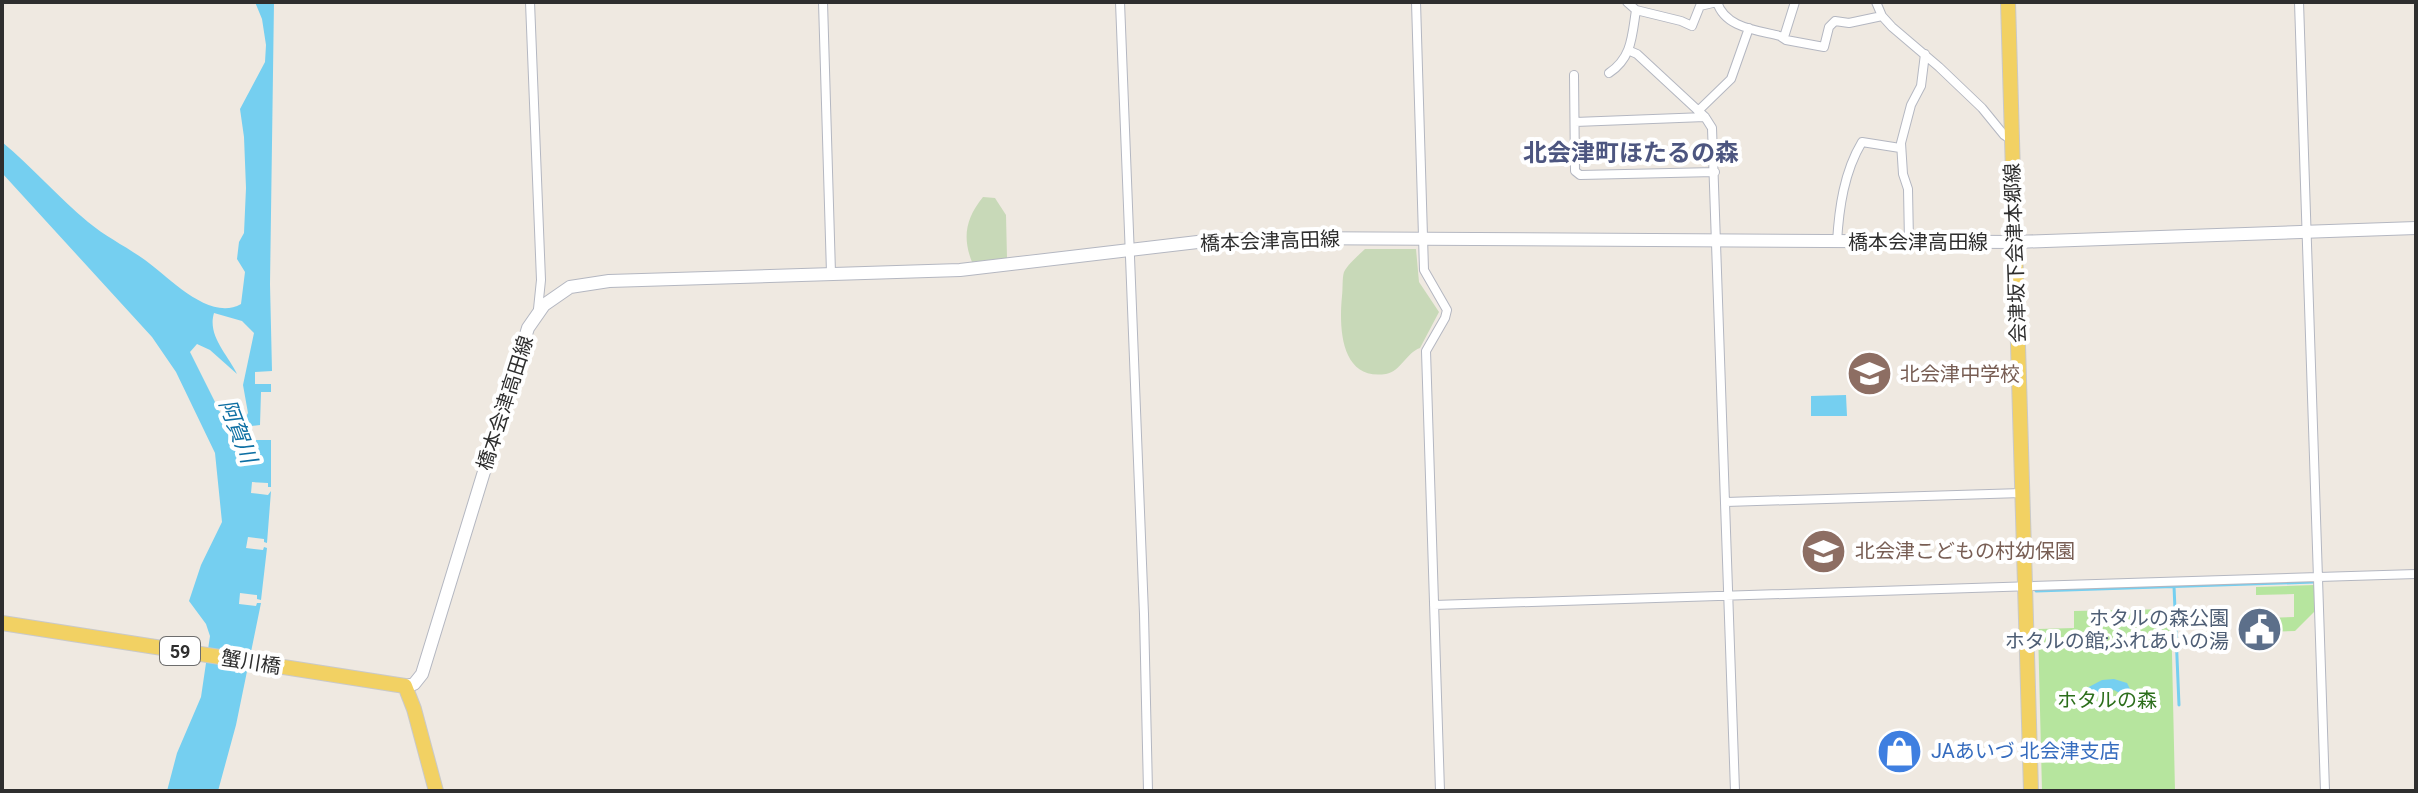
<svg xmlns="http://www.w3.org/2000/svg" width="2418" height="793" font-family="Roboto,'Noto Sans JP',sans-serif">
	<rect width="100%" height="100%" fill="#efe9e1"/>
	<path fill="#b6e59e" d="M 2314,585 L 2316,610 L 2295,631 L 2265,632 L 2265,618 L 2294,617 L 2294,594 L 2256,595 L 2256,587 Z
		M 2171,609 L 2175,791 L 2042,791 L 2038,629 L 2074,628 L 2074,611 Z"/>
	<path fill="#c8d9b8" d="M 983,197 L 995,198 L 1006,215 L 1007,258 L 972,262 C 962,237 966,218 983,197 Z
		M 1365,249 L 1416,249 L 1419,282 L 1439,312 L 1420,348 C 1406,353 1401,371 1386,374 C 1340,381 1339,327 1342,296 C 1343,289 1342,278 1344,272 C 1348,264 1359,255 1365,249 Z"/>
	<path fill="#75cff0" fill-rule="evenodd" d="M 255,2 L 274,2 L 270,284 L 272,371 L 255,372 L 255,384 L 271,384 L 271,392 L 261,392 L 260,425 L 251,426 L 252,440 L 271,440 L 271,487 L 268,487 L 268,483 L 252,482 L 251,493 L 268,495 L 271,491 L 267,543 L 264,542 L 264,539 L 248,537 L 246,548 L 263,550 L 264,547 L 267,548 L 261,600 L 257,599 L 257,595 L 240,593 L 239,604 L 256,606 L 257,603 L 261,603 L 236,725 L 218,791 L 167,791 L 177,753 L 201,697 L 210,636 L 206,624 L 189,601 L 201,565 L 222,522 L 215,453 L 176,372 L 152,337 L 2,173 L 2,142 C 32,167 58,197 88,222 C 106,237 127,247 145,260 C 169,277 209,322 241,304 L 245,272 L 237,259 L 239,242 L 244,233 L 246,188 L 244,137 L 240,109 L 265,62 L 266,45 L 262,19 ZM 214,313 L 242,321 L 254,333 L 243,385 L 248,413 L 242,424 L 239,438 L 233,438 L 190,352 L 197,344 L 210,350 L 237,374 C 228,355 207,336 214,313 Z
		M 1846,395 L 1847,416 L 1811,416 L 1811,396 Z
		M 2114,679 L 2127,683 L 2131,691 L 2123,695 L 2114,690 L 2103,695 L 2085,689 L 2102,680 Z"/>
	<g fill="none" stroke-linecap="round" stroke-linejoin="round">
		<path stroke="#75cff0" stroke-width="3" d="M 2174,586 L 2179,705
			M 2036,591 L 2314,582"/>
		<defs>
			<path id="minor" d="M 530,2 L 541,280 L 538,309
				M 823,2 L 831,273
				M 1120,2 L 1144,614 L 1148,791
				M 1416,2 L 1424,270 L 1447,310 L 1445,318 L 1426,351 L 1440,791
				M 1717,2 C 1725,28 1757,30 1780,36 L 1786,40 L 1824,47 L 1829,27 L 1835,21 L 1849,23 L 1882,16
				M 1876,2 L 1882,16 L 1892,27 L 1939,67 L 1982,108 L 2004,135 L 2010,139
				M 2299,2 L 2325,791
				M 1636,10 L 1681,21 L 1692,26 L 1700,6 L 1717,2
				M 1784,37 L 1795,2
				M 1630,51 L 1637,54 L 1705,117 L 1712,128 L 1735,791
				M 1609,73 C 1632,58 1632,36 1636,10 L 1627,2
				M 1574,75 L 1575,171 L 1580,175 L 1715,172
				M 1698,111 L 1731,79 L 1749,28
				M 1575,122 L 1705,117
				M 1837,242 C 1839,208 1844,172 1862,142 L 1900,148
				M 1909,242 L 1908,189 L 1903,174 L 1901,143 L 1911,105 L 1921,86 L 1925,54
				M 1726,502 L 2022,493
				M 1434,605 L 2416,574"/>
			<path id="secondary" d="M 405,686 L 414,684 L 422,674 L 528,328 L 544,305 L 570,287 L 609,281 L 960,270 L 1206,241 L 1275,238 L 2015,242 L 2416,228"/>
			<path id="primary" d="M 2008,2 L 2031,791
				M 2,623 L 405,686 L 414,709 L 436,791"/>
		</defs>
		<use href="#minor" stroke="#b4b7c1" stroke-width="10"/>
		<use href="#secondary" stroke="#b4b7c1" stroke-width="14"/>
		<use href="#primary" stroke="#c9c9c9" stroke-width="16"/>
		<use href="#minor" stroke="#fff" stroke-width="8"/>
		<use href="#secondary" stroke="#fff" stroke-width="12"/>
		<use href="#primary" stroke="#f2d163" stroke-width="14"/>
	</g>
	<defs>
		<symbol id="school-disc" viewBox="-11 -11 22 22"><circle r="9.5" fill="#8d6e63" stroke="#fff"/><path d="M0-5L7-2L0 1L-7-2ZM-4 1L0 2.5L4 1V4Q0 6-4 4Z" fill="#fff"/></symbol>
		<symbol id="civic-disc" viewBox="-11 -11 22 22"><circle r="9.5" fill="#5c6f8a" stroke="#fff"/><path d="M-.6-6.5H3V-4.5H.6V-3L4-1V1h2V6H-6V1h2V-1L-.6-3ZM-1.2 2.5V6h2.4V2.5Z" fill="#fff"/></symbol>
		<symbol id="shop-disc" viewBox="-11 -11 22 22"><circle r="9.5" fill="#3f7fe0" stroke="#fff"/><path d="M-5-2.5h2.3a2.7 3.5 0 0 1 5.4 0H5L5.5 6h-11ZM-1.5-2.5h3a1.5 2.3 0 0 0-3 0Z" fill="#fff"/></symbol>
	</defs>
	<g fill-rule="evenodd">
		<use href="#school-disc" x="1844" y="348" width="51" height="51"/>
		<use href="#school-disc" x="1798" y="526" width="51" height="51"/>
		<use href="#civic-disc" x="2234" y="604" width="51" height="51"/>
		<use href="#shop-disc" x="1874" y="726" width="51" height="51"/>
	</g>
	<g text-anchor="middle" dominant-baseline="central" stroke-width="8" stroke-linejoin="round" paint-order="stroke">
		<rect fill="#fff" stroke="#6d6d6d" stroke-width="2" x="160" y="637" width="40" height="28" rx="6"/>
		<g font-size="18" font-weight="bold" fill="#2e2e2e">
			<text x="180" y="651">59</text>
		</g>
		<g font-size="20" fill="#2e2e2e" stroke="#fff">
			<text transform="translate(1270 241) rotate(-2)">橋本会津高田線</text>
			<text x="1918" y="242">橋本会津高田線</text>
			<text transform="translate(2015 253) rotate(-92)">会津坂下会津本郷線</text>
			<text transform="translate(505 403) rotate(-72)">橋本会津高田線</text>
			<text transform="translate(251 662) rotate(9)">蟹川橋</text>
		</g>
		<g font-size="20" fill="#785e54" stroke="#fff" text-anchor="start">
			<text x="1900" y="374">北会津中学校</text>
			<text x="1855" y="551">北会津こどもの村幼保園</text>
		</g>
		<g font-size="20" fill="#4e5e75" stroke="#fff" text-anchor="end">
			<text x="2229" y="618">ホタルの森公園<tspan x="2229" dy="23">ホタルの館;ふれあいの湯</tspan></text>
		</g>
		<g font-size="20" fill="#2c6e1b" stroke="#fff">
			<text x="2107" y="700">ホタルの森</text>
		</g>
		<g font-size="20" fill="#366cbe" stroke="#fff" text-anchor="start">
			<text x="1931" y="751">JAあいづ 北会津支店</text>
		</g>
		<g font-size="22" font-style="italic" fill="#0d6fa3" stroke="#fff">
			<text transform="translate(238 431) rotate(69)">阿賀川</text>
		</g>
		<g font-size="24" font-weight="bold" fill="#4d5680" stroke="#fff">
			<text x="1631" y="153">北会津町ほたるの森</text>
		</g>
	</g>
	<rect width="2418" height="793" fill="none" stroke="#2e2e2e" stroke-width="8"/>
</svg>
